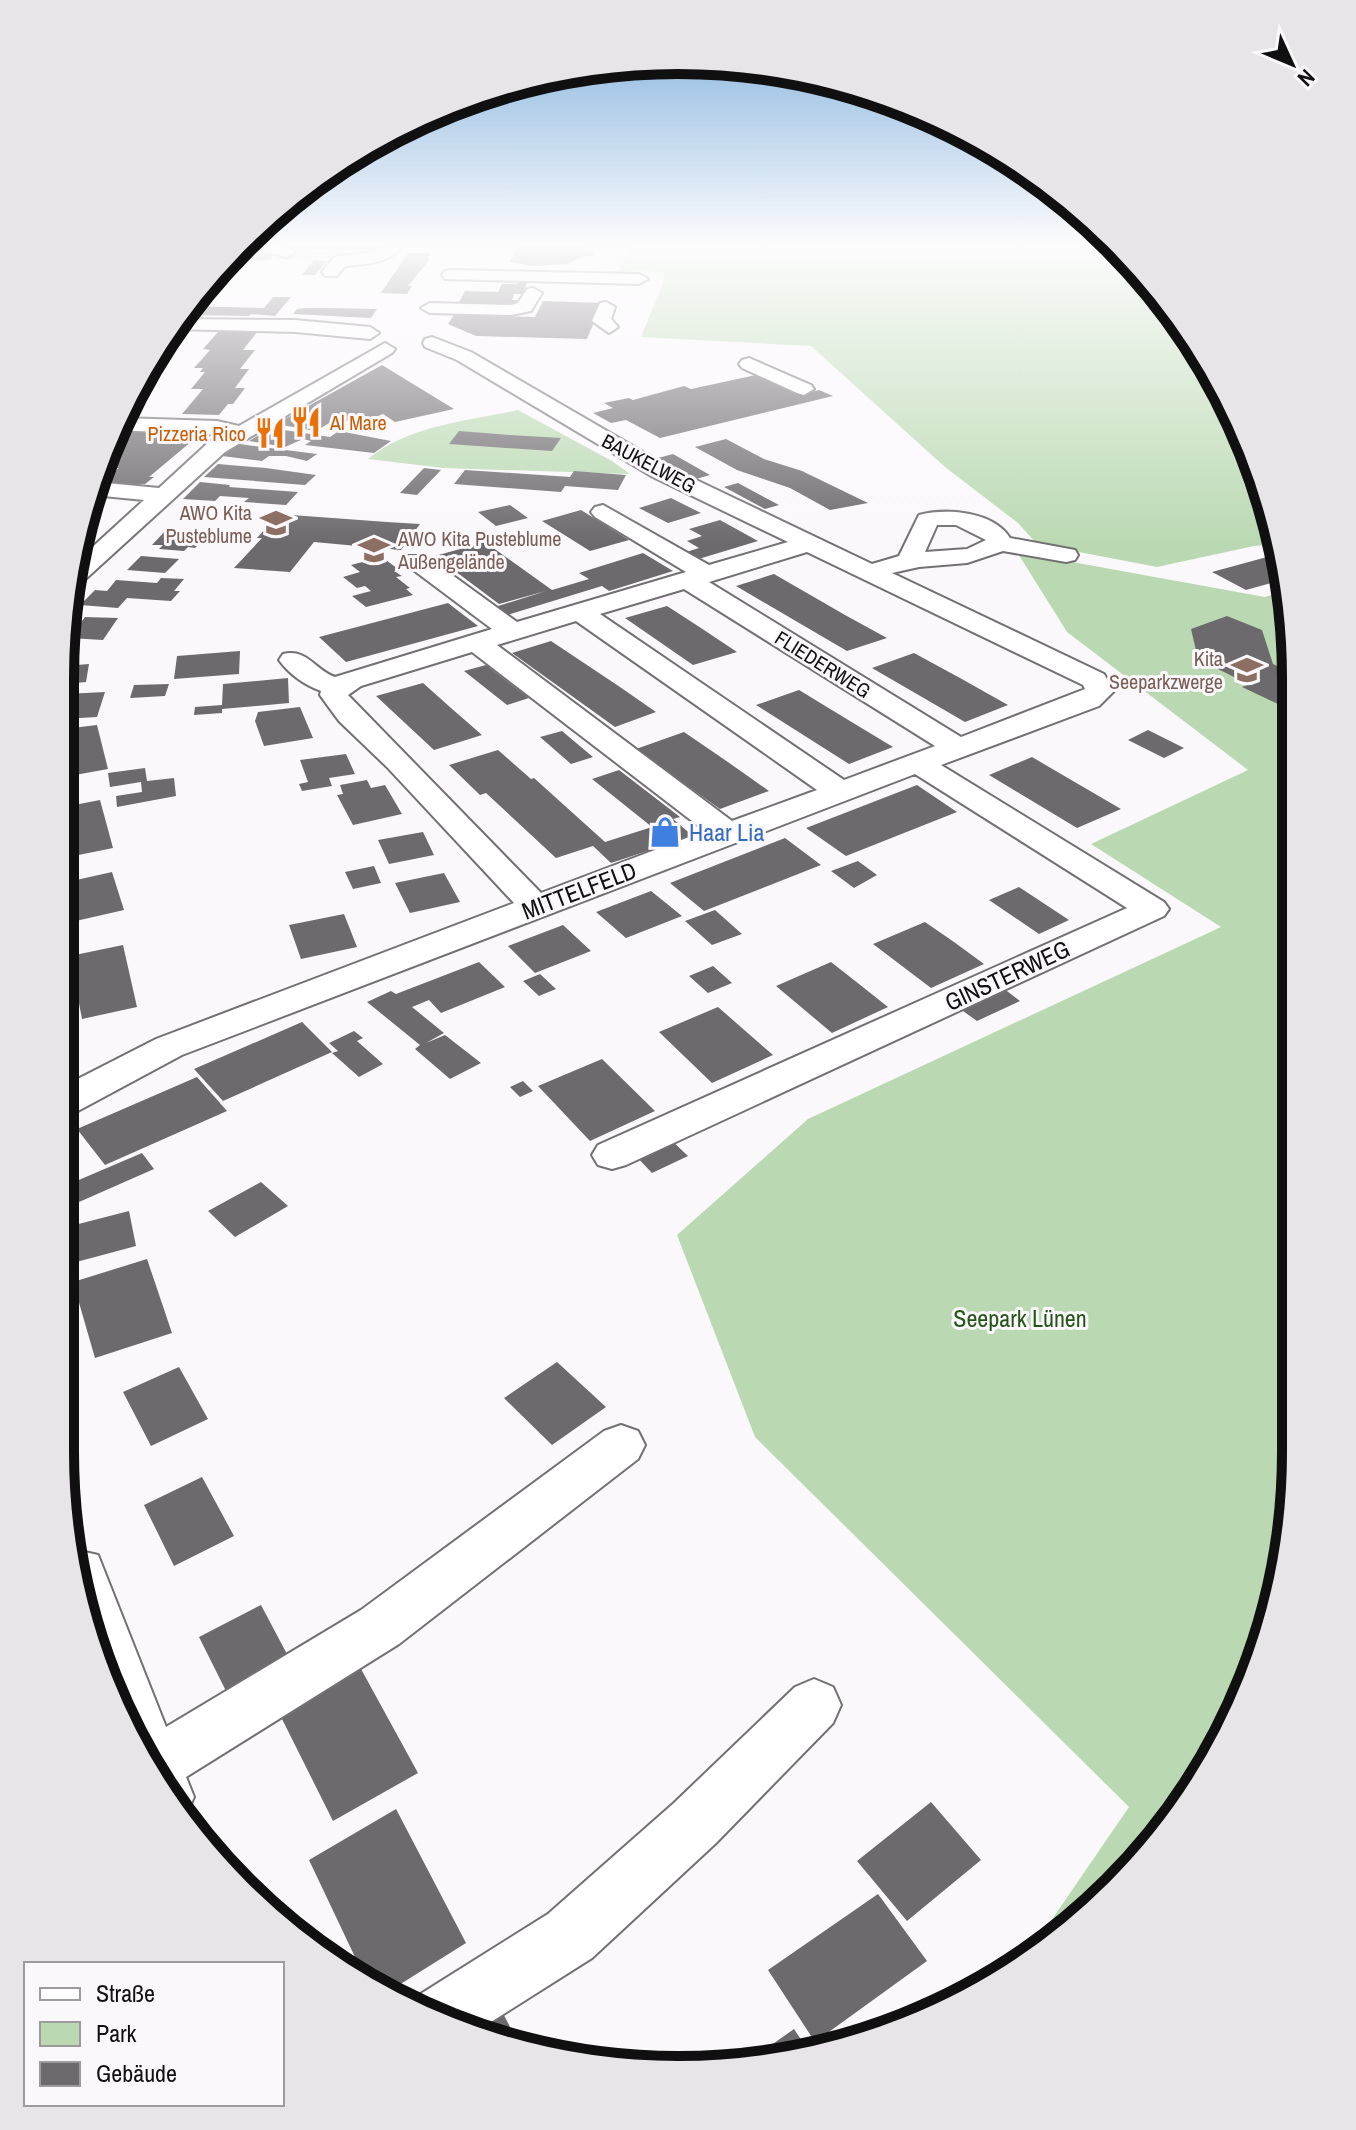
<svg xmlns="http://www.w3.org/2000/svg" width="1356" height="2130" font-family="'Archivo Narrow',sans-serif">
	<rect width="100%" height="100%" fill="#fbf8fb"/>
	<path fill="#bad9b2" d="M 241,245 L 290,245 L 287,248 L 381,253 L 364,257 L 332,255 L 327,259 L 275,260 L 275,253 L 232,254 Z
		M 631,245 L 1115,245 L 1143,271 L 1232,404 L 1275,518 L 1279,544 L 1254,546 L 1157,567 L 1037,544 L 1018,523 L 945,467 L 811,346 L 641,337 L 663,283 L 664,272 L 619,271 Z
		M 518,410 L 612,461 L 630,474 L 443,468 L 368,459 C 409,425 468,421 518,410 Z
		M 1017,552 L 1265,597 L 1287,590 L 1295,637 L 1291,1532 L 1249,1688 L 1168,1829 L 1020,1966 L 1129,1807 L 755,1437 L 677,1235 L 808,1119 L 1221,927 L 1091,844 L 1248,770 L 1067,632 Z"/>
	<path fill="#6d6a6d" d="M 293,245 L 383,245 L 378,250 L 354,250 L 289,248 Z
		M 519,245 L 569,245 L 595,250 L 593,256 L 584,256 L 567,264 L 532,266 L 510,262 Z
		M 274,253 L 271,260 L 225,262 L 231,255 Z
		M 408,253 L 431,253 L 427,259 L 430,259 L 408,286 L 412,286 L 407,294 L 381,293 Z
		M 314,260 L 327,261 L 315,275 L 302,275 Z
		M 518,281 L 528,281 L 522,294 L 514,294 L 512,300 L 524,300 L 522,305 L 458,304 L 465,291 L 498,292 L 502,284 L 517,284 Z
		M 273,297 L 291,297 L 275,316 L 251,314 L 249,316 L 180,315 L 186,306 L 264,308 Z
		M 543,301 L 602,303 L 587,339 L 476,336 L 448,324 L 454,315 L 535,317 Z
		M 306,308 L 330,308 L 377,309 L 371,318 L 293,314 L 297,309 Z
		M 219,331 L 257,332 L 243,350 L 255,350 L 240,369 L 249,369 L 235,388 L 245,388 L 233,404 L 228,404 L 219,415 L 182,414 L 203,389 L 191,389 L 205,372 L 200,372 L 203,368 L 194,368 L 210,350 L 203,349 Z
		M 382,365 L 454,409 L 395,422 L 383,414 L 361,423 L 336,419 L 316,431 L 276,424 Z
		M 756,375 L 798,395 L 819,390 L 833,396 L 660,438 L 626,420 L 611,423 L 593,413 L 613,408 L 604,403 L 629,398 L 633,400 L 684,386 L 691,389 Z
		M 271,428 L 330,437 L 339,431 L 391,441 L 374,453 L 305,445 L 311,441 L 303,439 L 285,447 L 249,441 Z
		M 127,431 L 191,432 L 198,436 L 149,477 L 154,477 L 145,484 L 140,484 L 132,490 L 96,487 L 119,468 L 100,467 L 105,448 Z
		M 459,431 L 510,435 L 561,438 L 552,451 L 449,444 Z
		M 726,439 L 764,459 L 802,471 L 868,503 L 830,510 L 790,488 L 737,470 L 695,447 Z
		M 239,444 L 317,454 L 307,461 L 286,456 L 269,456 L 262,461 L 222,456 Z
		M 673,454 L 710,475 L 696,479 L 658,458 Z
		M 218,464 L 266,468 L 316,475 L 305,485 L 204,477 Z
		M 424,468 L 441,470 L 417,495 L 400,493 Z
		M 465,470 L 570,477 L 574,471 L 626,475 L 618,490 L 565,486 L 561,492 L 454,484 Z
		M 200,482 L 230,485 L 229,487 L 298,492 L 286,505 L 244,502 L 249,498 L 220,496 L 215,501 L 183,499 Z
		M 738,483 L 779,505 L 765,509 L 724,487 Z
		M 671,498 L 701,513 L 668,523 L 639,508 Z
		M 510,505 L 528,518 L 496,526 L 478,512 Z
		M 581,510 L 629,540 L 590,551 L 542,521 Z
		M 278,514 L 387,522 L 420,524 L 401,550 L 314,542 L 290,572 L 234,568 L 262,538 L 257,538 Z
		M 720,520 L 758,541 L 692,561 L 680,554 L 699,548 L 687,541 L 702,536 L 689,529 Z
		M 167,529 L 210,532 L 195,548 L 188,547 L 184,551 L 159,549 L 163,545 L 152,545 Z
		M 485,542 L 552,590 L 589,579 L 579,573 L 643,553 L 673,571 L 609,591 L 602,586 L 507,615 L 495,607 L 546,591 L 499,604 L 435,556 Z
		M 141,556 L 179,559 L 165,573 L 127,570 Z
		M 382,557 L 398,569 L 394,571 L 402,576 L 396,577 L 410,588 L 406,589 L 413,595 L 366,607 L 352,596 L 371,591 L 365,586 L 357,588 L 343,577 L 360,572 L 351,565 Z
		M 1267,557 L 1283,565 L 1285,579 L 1246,590 L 1212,572 Z
		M 774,574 L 845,615 L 887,638 L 847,651 L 736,586 Z
		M 161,578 L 184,579 L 174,591 L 180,591 L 171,601 L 127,598 L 118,608 L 80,605 L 95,590 L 107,591 L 116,580 L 157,583 Z
		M 448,603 L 478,626 L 346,662 L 319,637 Z
		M 667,606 L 701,628 L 737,652 L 693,665 L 625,618 Z
		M 1227,616 L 1262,630 L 1273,664 L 1281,668 L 1295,663 L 1294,704 L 1286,708 L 1242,687 L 1261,680 L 1252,675 L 1240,680 L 1198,659 L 1191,629 Z
		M 85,617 L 118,618 L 103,640 L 69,638 Z
		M 551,641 L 620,687 L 656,712 L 615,727 L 512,653 Z
		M 240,651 L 239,674 L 174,679 L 177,656 Z
		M 914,653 L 960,678 L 1008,705 L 965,722 L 872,668 Z
		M 89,664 L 86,682 L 65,684 L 65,666 Z
		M 486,665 L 529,698 L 507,705 L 464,671 Z
		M 288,678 L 289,703 L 222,709 L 222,713 L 194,715 L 195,707 L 222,705 L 223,684 Z
		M 423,683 L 451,708 L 482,735 L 434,750 L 376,696 Z
		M 169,684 L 165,696 L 130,698 L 134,685 Z
		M 799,690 L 845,718 L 893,747 L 849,764 L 756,705 Z
		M 105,692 L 97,717 L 64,719 L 65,694 Z
		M 300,707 L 313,738 L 264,746 L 255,721 L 258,712 Z
		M 97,725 L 108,769 L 64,777 L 64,729 Z
		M 1148,730 L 1184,748 L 1164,758 L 1128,740 Z
		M 562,731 L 581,747 L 593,757 L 571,764 L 540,737 Z
		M 684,732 L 725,760 L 769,791 L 720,809 L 636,749 Z
		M 498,750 L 531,779 L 534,778 L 605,842 L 652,827 L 592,779 L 619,770 L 680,817 L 673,819 L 693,836 L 611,863 L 593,846 L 556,858 L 486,793 L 480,795 L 449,765 Z
		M 346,754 L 355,774 L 329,778 L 332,786 L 302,791 L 299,784 L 308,782 L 300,760 Z
		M 1032,757 L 1061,774 L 1121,809 L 1077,828 L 989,775 Z
		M 145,768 L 147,781 L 174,778 L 176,796 L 117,807 L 116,796 L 142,792 L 141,782 L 110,787 L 108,773 Z
		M 367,780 L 371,788 L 385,785 L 402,814 L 353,825 L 337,795 L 343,794 L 340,785 Z
		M 917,785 L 957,812 L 846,856 L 806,828 Z
		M 100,800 L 113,848 L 64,858 L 64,807 Z
		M 423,832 L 434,855 L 389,864 L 378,840 Z
		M 785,838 L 821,865 L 704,911 L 670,883 Z
		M 858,861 L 877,875 L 854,888 L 831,871 Z
		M 374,866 L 381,883 L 353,889 L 345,872 Z
		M 112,872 L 124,910 L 67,923 L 63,883 Z
		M 444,873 L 460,902 L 410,913 L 395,883 Z
		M 1019,887 L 1069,920 L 1039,934 L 989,900 Z
		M 651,891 L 682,916 L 626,938 L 596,912 Z
		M 715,910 L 742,934 L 712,945 L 685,921 Z
		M 344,914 L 357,947 L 301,959 L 289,925 Z
		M 925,922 L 954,942 L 984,964 L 931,988 L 873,944 Z
		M 563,925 L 591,951 L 535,973 L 508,946 Z
		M 123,945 L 137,1007 L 82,1019 L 70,956 Z
		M 479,962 L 505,987 L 441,1013 L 429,1000 L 412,1007 L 444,1033 L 426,1043 L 445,1035 L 481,1063 L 450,1079 L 415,1049 L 420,1045 L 367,1002 L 391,991 L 396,994 Z
		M 831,962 L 859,984 L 888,1007 L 832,1033 L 776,986 Z
		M 713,966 L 732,983 L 708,993 L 689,976 Z
		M 540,974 L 556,989 L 539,996 L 523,981 Z
		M 999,985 L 1020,1001 L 977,1021 L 956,1006 Z
		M 718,1007 L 773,1055 L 712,1083 L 659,1032 Z
		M 302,1022 L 332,1052 L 223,1101 L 194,1069 Z
		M 354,1031 L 363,1038 L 357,1041 L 383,1064 L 359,1077 L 332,1053 L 338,1051 L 329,1043 Z
		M 77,1048 L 78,1065 L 62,1068 L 62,1051 Z
		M 602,1059 L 655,1111 L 590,1141 L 538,1086 Z
		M 197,1077 L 227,1111 L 105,1165 L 77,1129 Z
		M 523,1081 L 533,1091 L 520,1097 L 510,1087 Z
		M 669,1138 L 688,1156 L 652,1173 L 634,1154 Z
		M 142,1153 L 154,1169 L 79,1202 L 67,1185 Z
		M 261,1182 L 288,1206 L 235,1237 L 208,1211 Z
		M 129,1211 L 136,1246 L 69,1264 L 63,1228 Z
		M 147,1259 L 172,1333 L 95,1358 L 73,1282 Z
		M 557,1362 L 606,1407 L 552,1445 L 504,1398 Z
		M 179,1367 L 208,1419 L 151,1446 L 123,1392 Z
		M 202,1477 L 234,1536 L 174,1566 L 144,1505 Z
		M 261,1605 L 297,1673 L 234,1707 L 199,1637 Z
		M 355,1658 L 418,1773 L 333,1821 L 273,1701 Z
		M 931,1802 L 981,1860 L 907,1921 L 857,1861 Z
		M 396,1809 L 466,1943 L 391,1990 L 364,1976 L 309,1860 Z
		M 878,1894 L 927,1961 L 815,2042 L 768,1970 Z
		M 498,2004 L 519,2044 L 479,2037 L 462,2028 Z
		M 794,2029 L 810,2053 L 750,2060 Z"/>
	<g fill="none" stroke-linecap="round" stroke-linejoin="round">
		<defs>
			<path id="minor" d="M 249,245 L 278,245 L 295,252 L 287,257 L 251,248 Z
				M 387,245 L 404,245 C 390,263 367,264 345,266 L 337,276 L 325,276 L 322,272 L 334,257 L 373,252 Z
				M 451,270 L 639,274 L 648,279 L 639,284 L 445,279 L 442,275 L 445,271 Z
				M 533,288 L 542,293 L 531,311 L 511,315 L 430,313 L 421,308 L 430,303 L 511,305 L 518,303 L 527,289 Z
				M 606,302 L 615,307 L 611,319 L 618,327 L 609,333 L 592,321 L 600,303 Z
				M 178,319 L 295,320 L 370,327 L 379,333 L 370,339 L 295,332 L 172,329 Z
				M 432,337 L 471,352 L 669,467 L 872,564 L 899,556 L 919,515 C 946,508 993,511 1010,538 L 1075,550 L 1078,555 L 1075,560 L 1066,562 L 1003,551 L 967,563 L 919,567 L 892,573 L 1104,674 L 1114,691 L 1099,706 L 941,765 L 1164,902 L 1169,909 L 1164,916 L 626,1165 L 612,1169 L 598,1165 L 592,1155 L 598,1145 L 1127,908 L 915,774 L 182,1055 L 76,1112 L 62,1116 L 62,1087 L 156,1039 L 514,903 L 387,767 L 339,721 L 320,695 L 321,691 C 305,685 290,675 279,660 L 283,654 C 307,648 315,670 335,677 L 492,629 L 408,566 L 405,561 L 408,556 L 426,556 L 517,622 L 686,572 L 595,517 L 591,512 L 595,507 L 603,505 L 709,565 L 788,542 L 653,477 L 457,360 L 425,347 L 423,343 L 425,339 ZM 937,525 L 956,525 L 986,540 L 967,549 L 925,552 ZM 807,552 L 1083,685 L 1085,689 L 961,737 L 709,582 ZM 684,589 L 935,746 L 844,780 L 600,614 ZM 576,621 L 817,790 L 732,821 L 497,645 ZM 472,652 L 705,831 L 541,893 L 348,695 L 361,686 Z
				M 385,343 L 395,349 L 392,353 L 225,452 L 79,585 L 68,587 L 75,563 L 144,500 L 93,495 L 96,482 L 159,488 L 209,442 L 223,435 L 114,430 L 121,418 L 217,421 L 239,426 Z
				M 749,358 L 811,385 L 814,389 L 804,395 L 797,393 L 742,368 L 739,364 L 742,360 Z
				M 621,1425 L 638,1431 L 645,1445 L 638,1459 L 399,1644 L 186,1777 L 194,1797 L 185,1817 L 164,1796 L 93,1650 L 76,1550 L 98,1555 L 166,1727 L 361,1610 L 604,1431 Z
				M 814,1679 L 833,1687 L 841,1705 L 833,1723 L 716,1843 L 592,1958 L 472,2034 L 415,2003 L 419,1995 L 548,1914 L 674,1803 L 795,1687 Z"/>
		</defs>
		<use href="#minor" stroke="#737073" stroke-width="4"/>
		<use href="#minor" fill="#fff" fill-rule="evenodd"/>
	</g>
	<linearGradient id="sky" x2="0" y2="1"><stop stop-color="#79acda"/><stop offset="0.45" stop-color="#fdfcfd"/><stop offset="1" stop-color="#fdfcfd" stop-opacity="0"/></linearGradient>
	<rect width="1356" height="543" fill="url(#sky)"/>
	<defs>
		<symbol id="restaurant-bare" viewBox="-9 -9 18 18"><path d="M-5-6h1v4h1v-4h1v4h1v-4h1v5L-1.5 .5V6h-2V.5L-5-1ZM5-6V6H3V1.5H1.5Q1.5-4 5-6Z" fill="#e8710a" stroke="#fbf8fb" stroke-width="2.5" paint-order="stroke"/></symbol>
		<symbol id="school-bare" viewBox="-9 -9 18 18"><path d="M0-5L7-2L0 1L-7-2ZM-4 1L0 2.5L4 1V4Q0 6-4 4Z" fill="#8d6e63" stroke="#fbf8fb" stroke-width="2.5" paint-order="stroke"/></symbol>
		<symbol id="shop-bare" viewBox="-9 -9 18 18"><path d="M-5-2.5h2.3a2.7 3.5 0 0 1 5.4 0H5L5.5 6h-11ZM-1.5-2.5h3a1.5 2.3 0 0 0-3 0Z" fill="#3f7fe0" stroke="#fbf8fb" stroke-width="2.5" paint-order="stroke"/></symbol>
	</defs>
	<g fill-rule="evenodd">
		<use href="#restaurant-bare" x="284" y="400" width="44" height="44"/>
		<use href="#restaurant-bare" x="248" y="411" width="44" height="44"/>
		<use href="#school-bare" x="254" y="501" width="44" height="44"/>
		<use href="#school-bare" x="352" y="528" width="44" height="44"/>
		<use href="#school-bare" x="1225" y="648" width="44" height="44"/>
		<use href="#shop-bare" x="643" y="810" width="44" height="44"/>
	</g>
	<g text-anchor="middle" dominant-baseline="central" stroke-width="6" stroke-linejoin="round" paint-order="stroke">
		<g font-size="20" fill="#c56008" stroke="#fbf8fb" text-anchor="start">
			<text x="330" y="422">Al Mare</text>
			<text x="246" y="433" text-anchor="end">Pizzeria Rico</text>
		</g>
		<g font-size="20" fill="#111011" stroke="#fbf8fb">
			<text transform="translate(649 463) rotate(28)">BAUKELWEG</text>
			<text transform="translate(823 664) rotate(32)">FLIEDERWEG</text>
		</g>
		<g font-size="20" fill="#785e54" stroke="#fbf8fb" text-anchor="end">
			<text x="252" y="512">AWO Kita<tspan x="252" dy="23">Pusteblume</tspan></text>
			<text x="398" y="538" text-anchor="start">AWO Kita Pusteblume<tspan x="398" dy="23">Außengelände</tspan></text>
			<text x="1223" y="658">Kita<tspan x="1223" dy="23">Seeparkzwerge</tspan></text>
		</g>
		<g font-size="24" fill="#366cbe" stroke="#fbf8fb" text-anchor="start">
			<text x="689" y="832">Haar Lia</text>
		</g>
		<g font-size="24" fill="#111011" stroke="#fbf8fb">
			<text transform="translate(579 890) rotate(-21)">MITTELFELD</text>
			<text transform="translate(1007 975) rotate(-25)">GINSTERWEG</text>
		</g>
		<g font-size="24" fill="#245417" stroke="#fbf8fb">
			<text x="1020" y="1318">Seepark Lünen</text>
		</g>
	</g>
	<path d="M0 0H1356V2130H0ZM678 74H678A604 604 0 0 1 1282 678V1452A604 604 0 0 1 678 2056H678A604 604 0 0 1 74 1452V678A604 604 0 0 1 678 74Z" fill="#e8e5e8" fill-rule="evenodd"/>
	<path fill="none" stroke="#111011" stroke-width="10" d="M678 74H678A604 604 0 0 1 1282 678V1452A604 604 0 0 1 678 2056H678A604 604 0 0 1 74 1452V678A604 604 0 0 1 678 74Z"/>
	<rect x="24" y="1962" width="260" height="144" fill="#fbf8fb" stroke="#9d9b9d" stroke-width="2"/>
	<rect x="40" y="1988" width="40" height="12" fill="#ffffff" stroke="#9d9b9d" stroke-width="2"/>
	<text x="96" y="2002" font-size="24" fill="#111011">Straße</text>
	<rect x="40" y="2022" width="40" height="24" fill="#bad9b2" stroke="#9d9b9d" stroke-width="2"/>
	<text x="96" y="2042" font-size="24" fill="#111011">Park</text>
	<rect x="40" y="2062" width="40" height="24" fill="#6d6a6d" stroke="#9d9b9d" stroke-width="2"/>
	<text x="96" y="2082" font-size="24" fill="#111011">Gebäude</text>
	<g transform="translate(1292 64) rotate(134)" stroke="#fbf8fb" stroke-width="6" paint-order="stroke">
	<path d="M0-6L14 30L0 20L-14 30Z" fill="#111011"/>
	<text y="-12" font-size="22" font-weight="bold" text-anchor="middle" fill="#111011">N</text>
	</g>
</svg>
